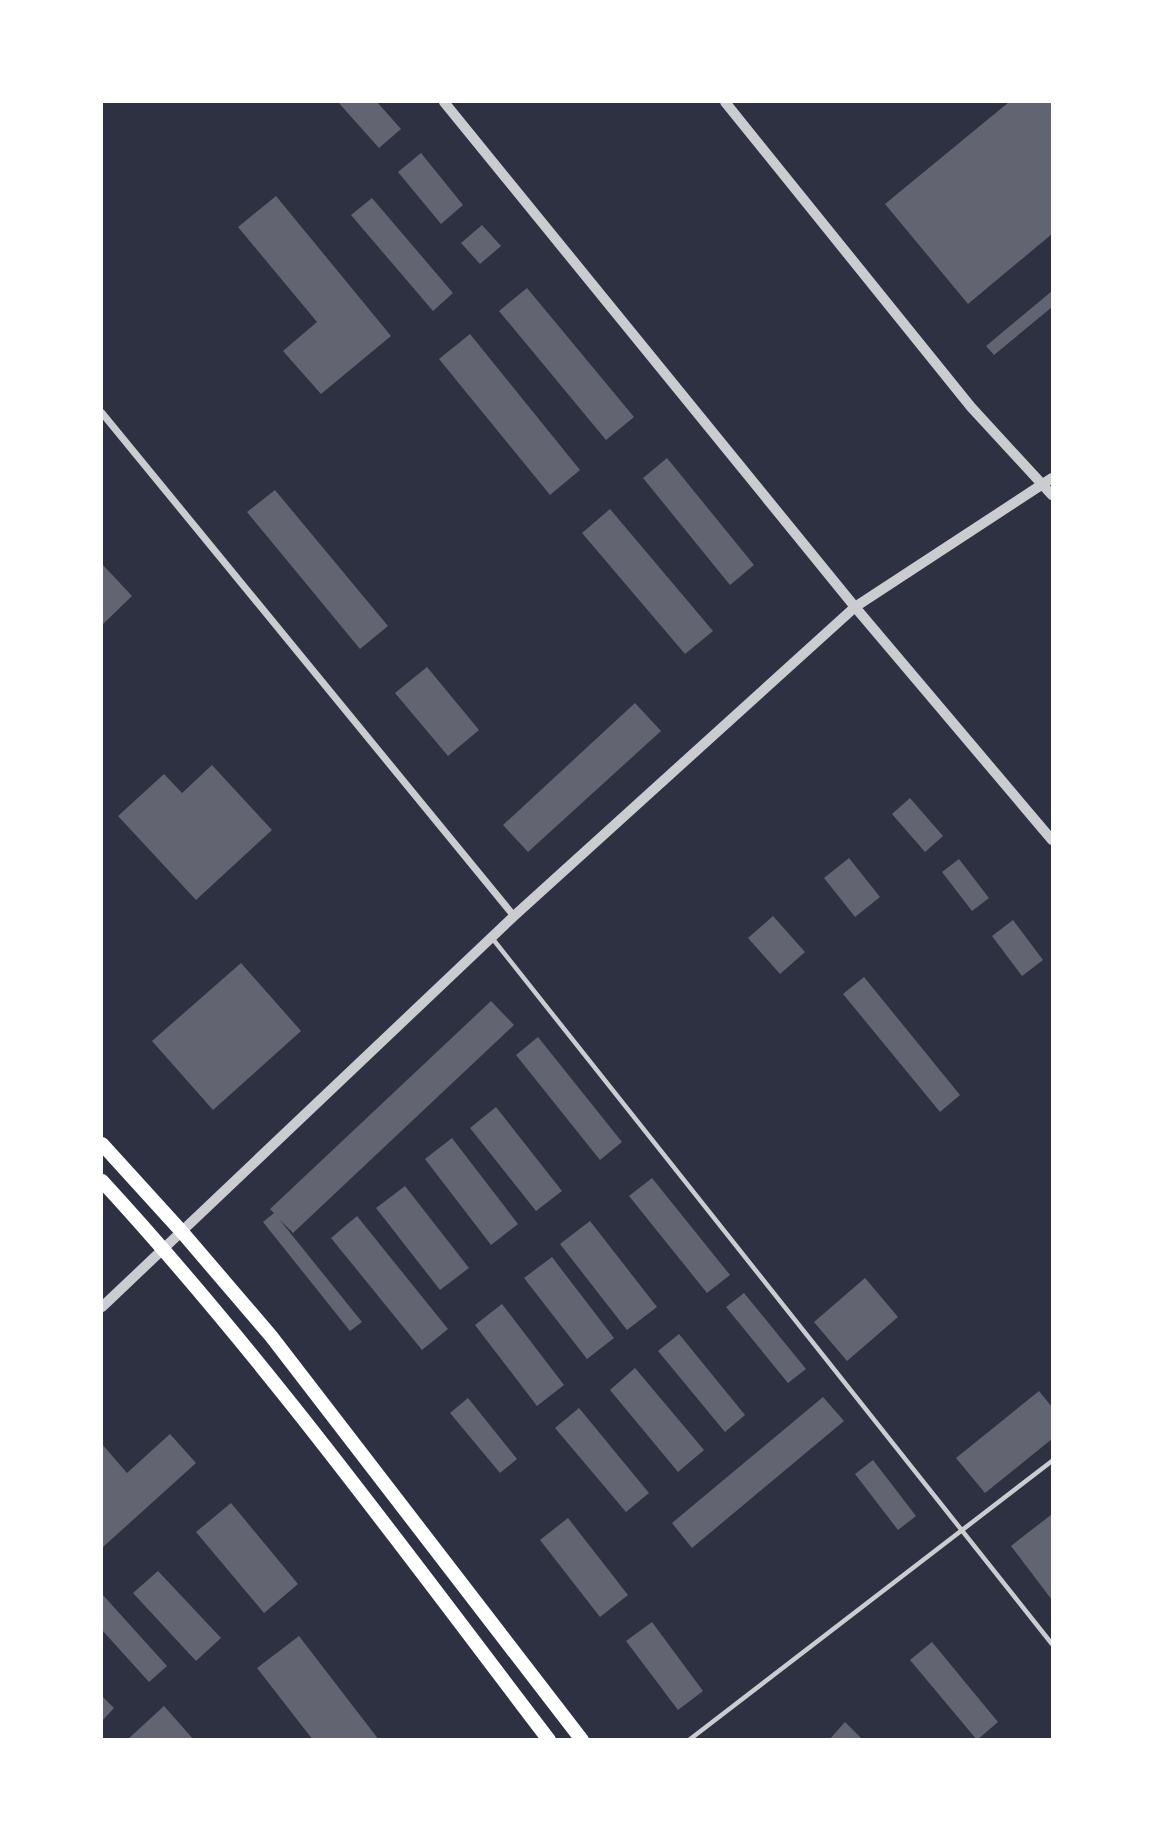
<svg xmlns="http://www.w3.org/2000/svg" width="1154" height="1841" font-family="'Titillium Web',sans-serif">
	<rect width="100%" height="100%" fill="#2d3142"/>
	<path fill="#626471" d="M 338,102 L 377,102 L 401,129 L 379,148 Z
		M 1009,102 L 1052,102 L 1052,234 L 968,304 L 885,204 Z
		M 421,153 L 463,205 L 441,224 L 398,172 Z
		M 276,196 L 391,336 L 321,394 L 283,351 L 317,322 L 238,227 Z
		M 372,198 L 453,293 L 433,311 L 351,215 Z
		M 482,225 L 501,246 L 480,264 L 461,243 Z
		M 527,288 L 634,417 L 606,440 L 499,311 Z
		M 1052,291 L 1052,307 L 994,355 L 986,346 Z
		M 470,334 L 580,470 L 550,495 L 439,359 Z
		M 667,458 L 754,565 L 730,585 L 643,478 Z
		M 275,490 L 388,626 L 360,649 L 247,512 Z
		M 610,509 L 713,631 L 685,654 L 582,533 Z
		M 102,564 L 132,596 L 102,625 Z
		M 427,667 L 479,730 L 448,756 L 395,693 Z
		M 635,703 L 661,731 L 528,852 L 503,825 Z
		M 212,765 L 272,830 L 196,900 L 118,816 L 164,774 L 182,793 Z
		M 910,798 L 943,836 L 925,852 L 892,814 Z
		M 849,858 L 880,897 L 855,917 L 824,878 Z
		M 959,859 L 989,898 L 972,911 L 942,872 Z
		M 773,916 L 805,952 L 780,974 L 748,938 Z
		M 1013,920 L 1043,960 L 1022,976 L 992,936 Z
		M 241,963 L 301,1031 L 213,1110 L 152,1041 Z
		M 864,977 L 960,1095 L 940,1112 L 843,994 Z
		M 491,1001 L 514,1025 L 293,1233 L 279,1219 L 362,1322 L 350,1331 L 263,1222 L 274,1213 L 270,1209 Z
		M 538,1037 L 622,1142 L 600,1160 L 516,1055 Z
		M 496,1107 L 562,1191 L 536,1211 L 470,1128 Z
		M 452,1138 L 518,1224 L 491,1245 L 425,1159 Z
		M 652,1178 L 730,1275 L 707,1293 L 629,1196 Z
		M 405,1186 L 469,1268 L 440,1290 L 376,1208 Z
		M 357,1216 L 448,1329 L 422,1350 L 331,1238 Z
		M 590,1221 L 657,1307 L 627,1330 L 560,1244 Z
		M 552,1257 L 614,1338 L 587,1359 L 524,1278 Z
		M 865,1278 L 898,1317 L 847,1361 L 814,1322 Z
		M 744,1293 L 806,1369 L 788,1383 L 726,1307 Z
		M 502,1304 L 564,1385 L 537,1406 L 475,1325 Z
		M 679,1334 L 745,1415 L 725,1432 L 658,1351 Z
		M 635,1368 L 704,1450 L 678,1472 L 610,1390 Z
		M 1039,1391 L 1052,1407 L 1052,1439 L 985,1493 L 956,1458 Z
		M 823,1397 L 844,1421 L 692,1548 L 672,1523 Z
		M 468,1398 L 517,1459 L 500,1473 L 450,1413 Z
		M 579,1408 L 649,1493 L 626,1512 L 555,1428 Z
		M 170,1434 L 196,1463 L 103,1547 L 102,1444 L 127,1473 Z
		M 873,1460 L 916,1516 L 898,1530 L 855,1474 Z
		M 231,1503 L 298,1584 L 264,1613 L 196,1532 Z
		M 1052,1514 L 1052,1600 L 1011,1546 Z
		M 568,1518 L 628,1595 L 600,1617 L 540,1540 Z
		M 158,1571 L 221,1638 L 196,1661 L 133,1593 Z
		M 102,1594 L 167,1666 L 149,1682 L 102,1630 Z
		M 652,1622 L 703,1691 L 678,1710 L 626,1641 Z
		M 299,1636 L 379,1740 L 313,1740 L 257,1668 Z
		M 932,1642 L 998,1722 L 977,1740 L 910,1660 Z
		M 102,1696 L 114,1708 L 102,1721 Z
		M 164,1706 L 194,1740 L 127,1740 Z
		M 845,1722 L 863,1740 L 829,1740 Z"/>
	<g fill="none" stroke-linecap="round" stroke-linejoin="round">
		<path stroke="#caccd0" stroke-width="4.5" d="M 492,938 L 1052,1644
			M 689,1740 L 1052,1461"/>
		<path stroke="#caccd0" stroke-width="7" d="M 102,413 L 514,916"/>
		<path stroke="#caccd0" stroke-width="10" d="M 444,102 L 855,607 L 1052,840
			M 725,102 L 971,407 L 1052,495
			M 102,1307 L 514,916 L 855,607 L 1052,478"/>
		<path stroke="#fff" stroke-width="14" d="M 102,1144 L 182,1232 L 271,1336 L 582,1740
			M 102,1181 C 263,1356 404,1550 549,1740"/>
	</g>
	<rect width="1154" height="1841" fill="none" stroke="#ffffff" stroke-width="206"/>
</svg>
